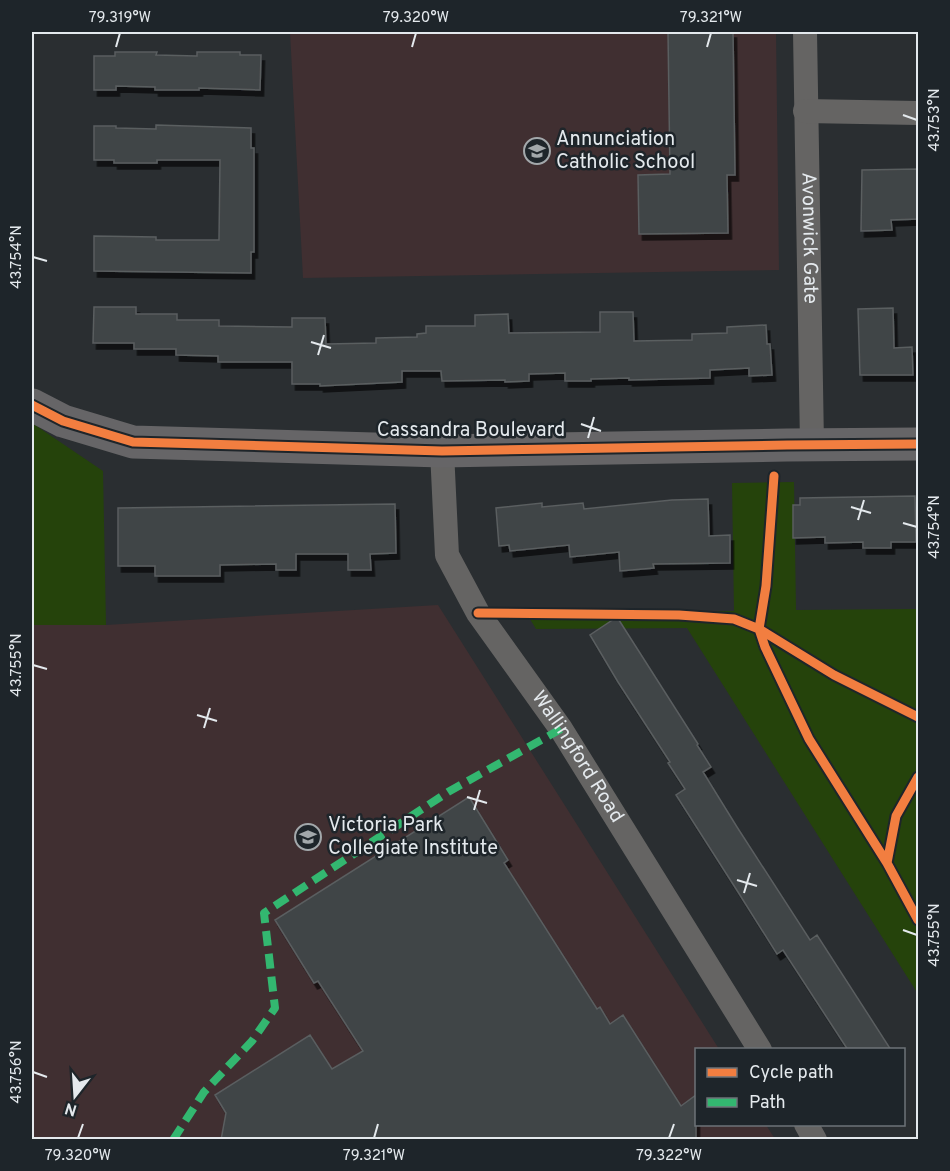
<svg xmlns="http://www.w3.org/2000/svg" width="950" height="1171" font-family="Overpass,sans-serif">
	<defs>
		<filter id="shadow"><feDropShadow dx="3.5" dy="6" stdDeviation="0" flood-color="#0009"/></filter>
	</defs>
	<rect width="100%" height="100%" fill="#2a2e31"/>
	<path fill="#402f31" d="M 290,32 L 776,32 L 779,270 L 303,278 Z
		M 438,605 L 719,1049 L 696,1050 L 696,1124 L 766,1125 L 775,1139 L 32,1139 L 32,625 L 106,625 Z"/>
	<path fill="#25430b" d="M 32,423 L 103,471 L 106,625 L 32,625 Z
		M 794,482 L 796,610 L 918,609 L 918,994 L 687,628 L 536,629 L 527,614 L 734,611 L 732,483 Z"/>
	<path fill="#414446" stroke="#5a5e60" stroke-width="1.5" filter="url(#shadow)" d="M 668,32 L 733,32 L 735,175 L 727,175 L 728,233 L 639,234 L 638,175 L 670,174 Z
		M 115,52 L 157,52 L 156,55 L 197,56 L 197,52 L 240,52 L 240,55 L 261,55 L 260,90 L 199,88 L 199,90 L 155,90 L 155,87 L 116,86 L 116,90 L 94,90 L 94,56 L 115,56 Z
		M 156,125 L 251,128 L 251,148 L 254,148 L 254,252 L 251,252 L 251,273 L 94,271 L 94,236 L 156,237 L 156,240 L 219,240 L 220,160 L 157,160 L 157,163 L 114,163 L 114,160 L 94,160 L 94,126 L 116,126 L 116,128 L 156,129 Z
		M 918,169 L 918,219 L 891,220 L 892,230 L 861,231 L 862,170 Z
		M 94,307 L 136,307 L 136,314 L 177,314 L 177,320 L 219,320 L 219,326 L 292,327 L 292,318 L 325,318 L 326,344 L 376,343 L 376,338 L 417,337 L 417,334 L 426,333 L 426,326 L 475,326 L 475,315 L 508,314 L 509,333 L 600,332 L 600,312 L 633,312 L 634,341 L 692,340 L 692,334 L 727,333 L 727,327 L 766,325 L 767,344 L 770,344 L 772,375 L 749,376 L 749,368 L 710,370 L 710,378 L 629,380 L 629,378 L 591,379 L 591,381 L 565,381 L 565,373 L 529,374 L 529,381 L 505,382 L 505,380 L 442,381 L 441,371 L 402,371 L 402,382 L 320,386 L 320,384 L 292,384 L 292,362 L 218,362 L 218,356 L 176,355 L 176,349 L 134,349 L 134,343 L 93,343 Z
		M 893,308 L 894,348 L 912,347 L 913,375 L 860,375 L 858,309 Z
		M 915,496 L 916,542 L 891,542 L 891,548 L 863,548 L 863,542 L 825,543 L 825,537 L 793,538 L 793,505 L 800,505 L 800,498 Z
		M 708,499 L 709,536 L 730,535 L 730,563 L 653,564 L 654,568 L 620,571 L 619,552 L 570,557 L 569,545 L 510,551 L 509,545 L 499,546 L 496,508 L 542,503 L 542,507 L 583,503 L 584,509 L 672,500 Z
		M 395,504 L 396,553 L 370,554 L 371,570 L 348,570 L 348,554 L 296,554 L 296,570 L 276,570 L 276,564 L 220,565 L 220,576 L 155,576 L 155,566 L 118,566 L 118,508 Z
		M 617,617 L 698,744 L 697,745 L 711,767 L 703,772 L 737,827 L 810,940 L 817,935 L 891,1050 L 848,1050 L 783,950 L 777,954 L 738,892 L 676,795 L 685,789 L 668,763 L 670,762 L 618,682 L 590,635 Z
		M 469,797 L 508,860 L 504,863 L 597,1009 L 600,1007 L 610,1024 L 623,1015 L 681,1106 L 696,1095 L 696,1140 L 221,1140 L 226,1113 L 215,1095 L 310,1035 L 332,1069 L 363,1051 L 318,981 L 314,983 L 275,920 Z"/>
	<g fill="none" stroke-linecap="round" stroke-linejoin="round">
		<g stroke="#656463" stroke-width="24">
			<path id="s1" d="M 805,32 L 812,444"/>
			<path d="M 805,111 L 918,113"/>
			<path id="s2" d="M 442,451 L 447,555 L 478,613 L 561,729 L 760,1050"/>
			<path d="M 806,1124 L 815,1140"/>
		</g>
		<path stroke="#666567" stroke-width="33" d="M 32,405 L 63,421 L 133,442 L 442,451 L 787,445 L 918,444"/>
		<path stroke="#33b770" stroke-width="8" stroke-dasharray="15 8" stroke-linecap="butt" d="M 173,1140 L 204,1092 L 252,1041 L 275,1008 L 264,913 L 448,792 L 561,729"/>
		<defs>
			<path id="cycleway" d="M 32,405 L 63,421 L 133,442 L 442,451 L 787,445 L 918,444
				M 774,476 L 766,586 L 759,629 L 765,647 L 809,739 L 887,863 L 918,920
				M 478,613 L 679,615 L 734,619 L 759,629 L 834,675 L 918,717
				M 887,863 L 896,816 L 918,777"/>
		</defs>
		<use href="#cycleway" stroke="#1e252a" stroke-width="13"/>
		<use href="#cycleway" stroke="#f27e40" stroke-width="9"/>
	</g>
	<path fill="none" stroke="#e4e9ed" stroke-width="2" d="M 116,47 L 120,33M 412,47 L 416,33M 707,47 L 711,33M 903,115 L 917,120M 33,257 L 47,261M 311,342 L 331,348M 318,355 L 324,335M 581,424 L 601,431M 588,438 L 594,417M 851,507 L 871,513M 858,520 L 864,500M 903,523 L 917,527M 33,665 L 47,669M 197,715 L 217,721M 204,728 L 210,708M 467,797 L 487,803M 474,810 L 480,790M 737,880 L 757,886M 744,893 L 750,873M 903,930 L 917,935M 33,1072 L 47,1077M 78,1138 L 83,1124M 374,1138 L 378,1124M 669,1138 L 674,1124"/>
	<defs>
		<symbol id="school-ring" viewBox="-11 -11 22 22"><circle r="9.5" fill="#1e252a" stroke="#a3a8ab" stroke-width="1.5"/><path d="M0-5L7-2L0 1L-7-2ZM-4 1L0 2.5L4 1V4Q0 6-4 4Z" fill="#a3a8ab"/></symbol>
	</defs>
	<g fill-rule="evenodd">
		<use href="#school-ring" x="522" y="136" width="30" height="30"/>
		<use href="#school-ring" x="293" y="822" width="30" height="30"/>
	</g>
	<g text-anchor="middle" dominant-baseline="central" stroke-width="5" stroke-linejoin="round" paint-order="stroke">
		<g font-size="20" fill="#e4e9ed" stroke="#1e252a" text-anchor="start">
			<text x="556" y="140">Annunciation<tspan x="556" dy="23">Catholic School</tspan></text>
			<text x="328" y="826">Victoria Park<tspan x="328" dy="23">Collegiate Institute</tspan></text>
		</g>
		<g font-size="20" fill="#e4e9ed" stroke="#1e252a">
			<text stroke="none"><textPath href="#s1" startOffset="206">Avonwick Gate</textPath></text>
			<text x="471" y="431">Cassandra Boulevard</text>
			<text stroke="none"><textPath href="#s2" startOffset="345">Wallingford Road</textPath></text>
		</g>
	</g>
	<rect width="950" height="1171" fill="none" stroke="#1e252a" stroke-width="66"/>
	<rect x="695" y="1048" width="210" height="78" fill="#1e252a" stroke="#6d7378" stroke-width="1.5"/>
	<rect x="707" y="1068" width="30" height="9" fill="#f27e40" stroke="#6d7378" stroke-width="1.5"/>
	<text x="749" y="1078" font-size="18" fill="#e4e9ed">Cycle path</text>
	<rect x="707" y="1098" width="30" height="9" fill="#33b770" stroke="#6d7378" stroke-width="1.5"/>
	<text x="749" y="1108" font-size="18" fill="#e4e9ed">Path</text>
	<g transform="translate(75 1096) rotate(197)" stroke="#1e252a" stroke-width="4.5" paint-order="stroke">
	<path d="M0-4.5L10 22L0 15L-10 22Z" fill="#e4e9ed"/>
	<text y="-9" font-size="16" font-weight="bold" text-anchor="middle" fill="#e4e9ed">N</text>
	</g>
	<rect x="33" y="33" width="884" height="1105" fill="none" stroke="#e4e9ed" stroke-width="2"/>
	<g font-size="15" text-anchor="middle" fill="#e4e9ed">
		<text x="120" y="22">79.319°W</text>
		<text x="416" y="22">79.320°W</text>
		<text x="711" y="22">79.321°W</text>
		<text transform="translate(934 120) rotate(-90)" y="5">43.753°N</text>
		<text transform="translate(16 257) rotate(-90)" y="5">43.754°N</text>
		<text transform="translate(934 527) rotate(-90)" y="5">43.754°N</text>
		<text transform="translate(16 665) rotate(-90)" y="5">43.755°N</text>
		<text transform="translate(934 935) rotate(-90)" y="5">43.755°N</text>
		<text transform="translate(16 1072) rotate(-90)" y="5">43.756°N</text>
		<text x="78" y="1160">79.320°W</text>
		<text x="374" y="1160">79.321°W</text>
		<text x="669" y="1160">79.322°W</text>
	</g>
</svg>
